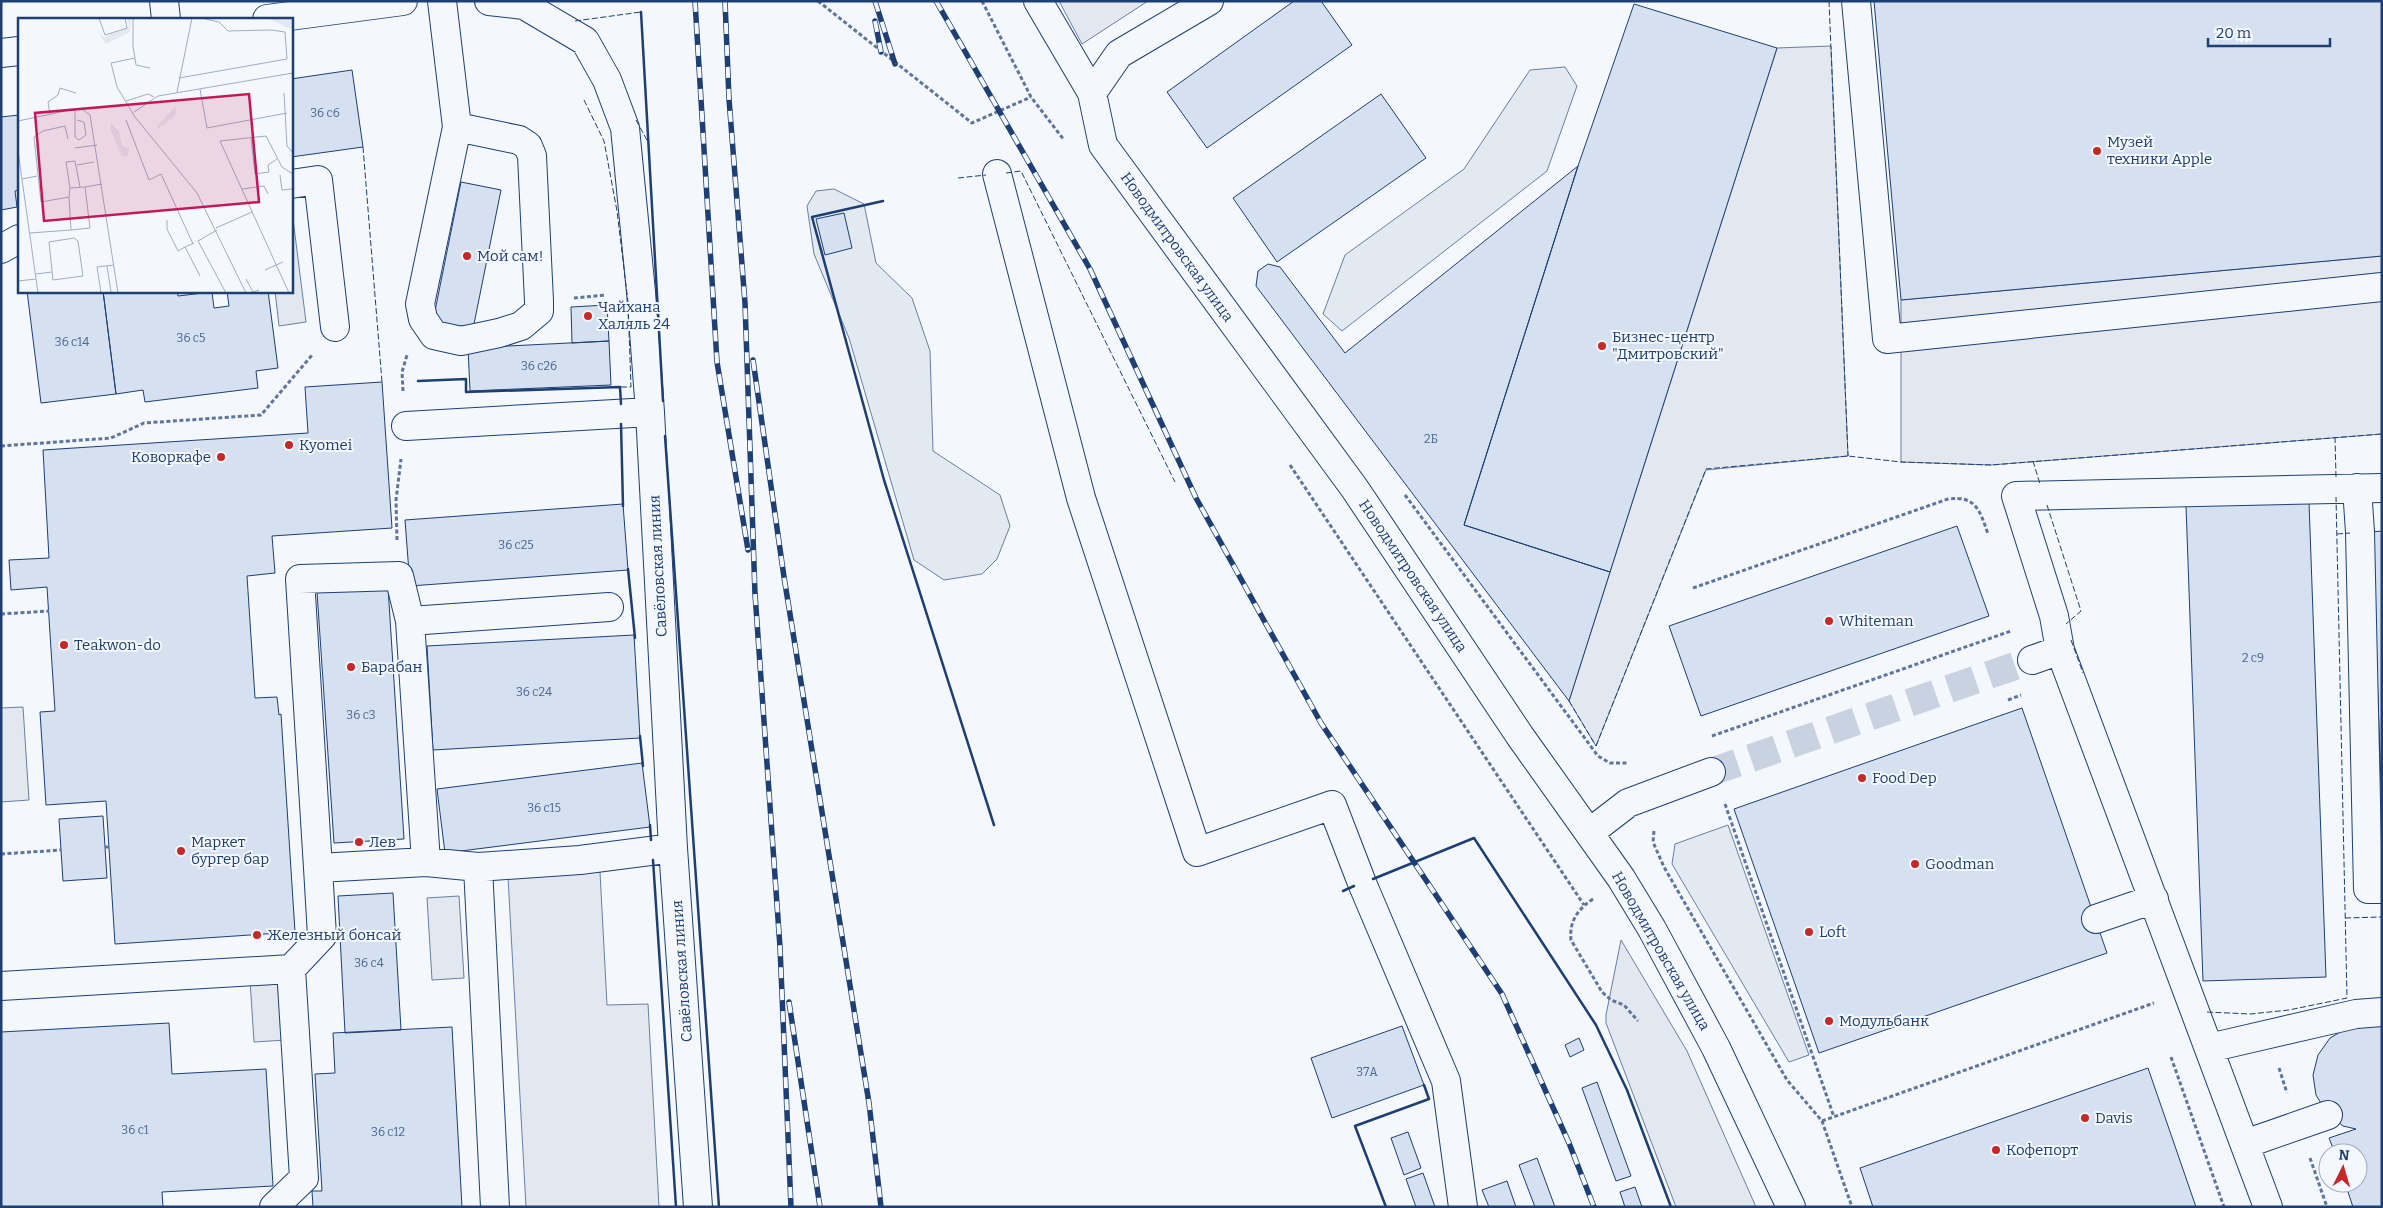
<svg xmlns="http://www.w3.org/2000/svg" width="2383" height="1208" font-family="Bitter,serif">
	<rect width="100%" height="100%" fill="#f4f7fb"/>
	<path fill="#e3e9f0" stroke="#687fa3" d="M 1565,67 L 1577,86 L 1547,171 L 1342,331 L 1323,314 L 1345,255 L 1464,169 L 1530,70 Z
		M 834,189 L 864,204 L 876,263 L 912,298 L 930,351 L 933,451 L 1000,495 L 1010,526 L 997,559 L 982,574 L 944,580 L 914,560 L 849,338 L 814,254 L 807,206 L 816,191 Z
		M 1728,825 L 1809,1055 L 1789,1062 L 1672,864 L 1675,844 Z"/>
	<path fill="#e3e8f0" stroke="#687fa3" d="M 1059,1 L 1148,1 L 1082,44 Z
		M 1831,46 L 1848,456 L 1706,470 L 1596,746 L 1569,701 L 1777,48 Z
		M 292,211 L 306,322 L 279,326 L 275,291 L 291,291 Z
		M 2382,256 L 2382,434 L 1991,465 L 1901,462 L 1901,300 Z
		M 23,707 L 29,800 L 1,802 L 1,708 Z
		M 600,872 L 607,1005 L 648,1004 L 659,1207 L 526,1207 L 508,877 Z
		M 459,896 L 464,978 L 432,980 L 427,898 Z
		M 1621,940 L 1687,1051 L 1756,1207 L 1676,1207 L 1606,1023 L 1606,1015 Z
		M 282,978 L 286,1040 L 254,1042 L 250,980 Z"/>
	<path fill="#d5e0f0" stroke="#1d3f73" d="M 1294,1 L 1321,1 L 1352,45 L 1207,148 L 1167,92 Z
		M 1874,1 L 2382,1 L 2382,256 L 1901,300 Z
		M 1634,4 L 1777,48 L 1610,572 L 1464,525 L 1578,166 Z
		M 352,70 L 363,147 L 291,157 L 291,79 Z
		M 1381,94 L 1426,158 L 1277,262 L 1233,198 Z
		M 19,115 L 19,190 L 15,191 L 17,207 L 1,210 L 1,117 Z
		M 1578,166 L 1464,525 L 1610,572 L 1569,701 L 1256,286 L 1258,271 L 1268,264 L 1280,267 L 1345,353 Z
		M 461,182 L 501,190 L 473,329 L 433,321 Z
		M 844,213 L 852,248 L 825,255 L 816,219 Z
		M 27,291 L 103,291 L 116,394 L 41,403 Z
		M 103,291 L 177,291 L 178,296 L 212,292 L 214,308 L 229,306 L 227,291 L 268,291 L 278,368 L 256,371 L 258,388 L 145,402 L 143,390 L 116,394 Z
		M 607,305 L 609,341 L 572,343 L 571,307 Z
		M 609,341 L 611,385 L 470,391 L 468,348 Z
		M 382,382 L 392,528 L 272,536 L 275,573 L 247,576 L 255,698 L 277,697 L 279,715 L 281,714 L 295,932 L 115,944 L 106,801 L 46,805 L 40,712 L 55,711 L 47,587 L 11,590 L 9,560 L 49,558 L 43,450 L 308,433 L 305,387 Z
		M 2309,502 L 2326,977 L 2203,981 L 2186,506 Z
		M 623,504 L 628,570 L 410,586 L 405,520 Z
		M 1957,526 L 1989,616 L 1701,716 L 1669,626 Z
		M 2382,531 L 2382,812 L 2372,532 Z
		M 388,587 L 404,839 L 334,843 L 317,592 Z
		M 634,635 L 640,738 L 433,750 L 427,646 Z
		M 2022,708 L 2107,953 L 1819,1053 L 1734,809 Z
		M 642,763 L 650,827 L 445,853 L 437,789 Z
		M 103,816 L 107,878 L 63,881 L 59,819 Z
		M 393,893 L 401,1030 L 345,1033 L 338,896 Z
		M 169,1023 L 172,1074 L 266,1069 L 273,1186 L 162,1192 L 163,1207 L 1,1207 L 1,1032 Z
		M 2369,1024 L 2382,1027 L 2382,1207 L 2353,1207 L 2345,1183 L 2358,1183 L 2358,1153 L 2335,1153 L 2329,1138 L 2356,1129 L 2343,1126 L 2327,1113 L 2316,1095 L 2313,1075 L 2318,1055 L 2330,1038 L 2349,1027 Z
		M 1402,1026 L 1424,1085 L 1332,1118 L 1311,1058 Z
		M 452,1027 L 462,1207 L 313,1207 L 312,1191 L 322,1191 L 315,1074 L 335,1073 L 333,1033 Z
		M 1579,1038 L 1584,1050 L 1570,1057 L 1565,1045 Z
		M 2148,1068 L 2196,1207 L 1873,1207 L 1860,1168 Z
		M 1597,1082 L 1631,1176 L 1616,1181 L 1582,1088 Z
		M 1408,1132 L 1421,1168 L 1404,1175 L 1391,1138 Z
		M 1537,1158 L 1555,1207 L 1535,1207 L 1519,1165 Z
		M 1423,1173 L 1435,1207 L 1416,1207 L 1406,1179 Z
		M 1507,1181 L 1516,1207 L 1489,1207 L 1482,1190 Z
		M 1635,1187 L 1642,1207 L 1625,1207 L 1620,1192 Z"/>
	<g fill="none" stroke-linecap="round" stroke-linejoin="round">
		<path stroke="#c9d2e0" stroke-width="28" stroke-dasharray="28 14" stroke-linecap="butt" d="M 1711,772 L 2032,660"/>
		<defs>
			<path id="minor" d="M 164,1 L 166,19
				M 442,1 L 457,127 L 420,304 L 423,319 L 434,335 L 461,341 L 499,333 L 521,326 L 539,311 L 539,301 L 532,156 L 528,146 L 519,140 L 457,127
				M 489,1 L 524,5 L 585,41 L 607,80 L 625,128 L 641,292 L 650,412 L 673,848 L 698,1207
				M 1038,1 L 1092,93 L 1103,145 L 1355,489 L 1520,736 L 1621,878 L 1652,929 L 1716,1048 L 1791,1207
				M 1856,1 L 1887,339 L 2382,287
				M 267,19 L 403,1
				M 1,53 L 19,51
				M 1092,93 L 1119,54 L 1209,1
				M 997,174 L 1081,498 L 1197,852 L 1332,805 L 1362,883 L 1446,1081 L 1463,1207
				M 291,184 L 318,180 L 335,327
				M 1,249 L 19,239
				M 406,426 L 650,412
				M 2357,488 L 2360,532 L 2368,889 L 2382,889
				M 410,621 L 609,607
				M 2032,660 L 2060,650
				M 1589,833 L 1628,803 L 1711,772
				M 478,867 L 580,860 L 673,848
				M 318,868 L 300,579 L 399,576 L 410,621 L 426,862
				M 2096,919 L 2154,899
				M 1,986 L 291,969 L 322,936 L 318,868 L 426,862 L 478,867 L 495,1207
				M 2209,1048 L 2356,1014 L 2382,1012
				M 2245,1144 L 2328,1115
				M 274,1207 L 304,1178 L 291,969
				M 2268,1207 L 2060,650 L 2054,616 L 2016,496 L 2382,488"/>
		</defs>
		<use href="#minor" stroke="#1d3f73" stroke-width="30"/>
		<path stroke="#5e769c" stroke-width="3" stroke-dasharray="4 2.5" stroke-linecap="butt" d="M 818,1 L 972,123 L 1031,97
			M 982,1 L 1031,97 L 1064,140
			M 574,298 L 606,295
			M 403,391 L 402,372 L 407,355
			M 1,446 L 111,438 L 144,423 L 261,415 L 313,354
			M 1290,465 L 1584,905
			M 1405,495 L 1598,756 L 1610,763 L 1628,763
			M 397,540 L 396,500 L 401,459
			M 1693,588 L 1948,499 C 1976,495 1980,511 1988,534
			M 1,614 L 49,611
			M 2008,700 L 2021,695
			M 1712,736 L 2011,631
			M 1725,804 L 1834,1117
			M 1654,831 L 1653,842 L 1664,867 L 1787,1080 L 1822,1121 L 1852,1207
			M 105,847 L 109,847
			M 1,854 L 61,850
			M 1593,899 C 1578,909 1569,921 1571,940 L 1602,992 L 1611,1000 L 1624,1005 L 1638,1021
			M 2171,1057 L 2224,1207
			M 2279,1068 L 2287,1093
			M 1822,1121 L 2154,1003
			M 2310,1158 L 2327,1207"/>
		<use href="#minor" stroke="#f4f7fb" stroke-width="28"/>
		<defs>
			<path id="rail" d="M 695,1 L 717,362 L 748,550
				M 725,1 L 729,99 L 745,303 L 755,594 L 780,947 L 791,1207
				M 875,1 L 895,64
				M 936,1 L 1090,269 L 1196,498 L 1321,723 L 1502,994 L 1569,1143 L 1594,1207
				M 875,21 L 881,52
				M 753,360 L 784,577 L 869,1103 L 881,1207
				M 789,1002 L 820,1207"/>
		</defs>
		<use href="#rail" stroke="#1d3f73" stroke-width="5.5"/>
		<use href="#rail" stroke="#f4f7fb" stroke-width="4" stroke-dasharray="11" stroke-linecap="butt"/>
		<path stroke="#1d3f73" stroke-width="1" stroke-dasharray="6 2.5" stroke-linecap="butt" d="M 1829,1 L 1848,456
			M 575,21 L 641,12
			M 584,100 L 604,141 L 617,211 L 628,302 L 631,387 L 620,387
			M 636,120 L 648,142
			M 363,147 L 382,382
			M 1006,173 L 1021,171 L 1175,482
			M 958,178 L 986,175
			M 2335,437 L 2336,477
			M 2033,461 L 2040,484
			M 2047,505 L 2081,611 L 2066,624
			M 2337,534 L 2350,533
			M 2071,640 L 2083,673
			M 1569,701 L 1596,746
			M 1596,746 L 1706,469 L 1848,456 L 1901,462 L 1991,465 L 2382,434
			M 2345,918 L 2382,917
			M 2207,1012 L 2250,1014 L 2289,1010 L 2347,998 L 2336,497"/>
		<path stroke="#1d3f73" stroke-width="2.5" d="M 641,12 L 663,401
			M 883,201 L 812,217 L 884,480 L 994,825
			M 418,381 L 466,379 L 466,392 L 620,387 L 621,404
			M 621,424 L 623,506
			M 665,436 L 719,1207
			M 628,569 L 635,638
			M 640,736 L 643,766
			M 650,825 L 651,840
			M 653,860 L 676,1207
			M 1373,879 L 1474,838 L 1596,1025 L 1627,1090 L 1671,1207
			M 1343,891 L 1354,886
			M 1386,1207 L 1355,1126 L 1429,1099 L 1424,1085"/>
	</g>
	<g fill="#c62828" stroke="#f4f7fb" stroke-width="2">
		<circle cx="2097" cy="151" r="5"/>
		<circle cx="467" cy="256" r="5"/>
		<circle cx="588" cy="316" r="5"/>
		<circle cx="1602" cy="346" r="5"/>
		<circle cx="289" cy="445" r="5"/>
		<circle cx="221" cy="457" r="5"/>
		<circle cx="1829" cy="621" r="5"/>
		<circle cx="64" cy="645" r="5"/>
		<circle cx="351" cy="667" r="5"/>
		<circle cx="1862" cy="778" r="5"/>
		<circle cx="359" cy="842" r="5"/>
		<circle cx="181" cy="851" r="5"/>
		<circle cx="1915" cy="864" r="5"/>
		<circle cx="1809" cy="932" r="5"/>
		<circle cx="257" cy="935" r="5"/>
		<circle cx="1829" cy="1021" r="5"/>
		<circle cx="2085" cy="1118" r="5"/>
		<circle cx="1996" cy="1150" r="5"/>
	</g>
	<g text-anchor="middle" dominant-baseline="central" stroke-width="4" stroke-linejoin="round" paint-order="stroke">
		<g font-size="12" fill="#4b6792">
			<text x="325" y="113">36 с6</text>
			<text x="191" y="338">36 с5</text>
			<text x="72" y="342">36 с14</text>
			<text x="539" y="366">36 с26</text>
			<text x="1431" y="439">2Б</text>
			<text x="516" y="545">36 с25</text>
			<text x="2253" y="658">2 с9</text>
			<text x="534" y="692">36 с24</text>
			<text x="361" y="715">36 с3</text>
			<text x="544" y="808">36 с15</text>
			<text x="369" y="963">36 с4</text>
			<text x="1367" y="1072">37А</text>
			<text x="135" y="1130">36 с1</text>
			<text x="388" y="1132">36 с12</text>
		</g>
		<g font-size="15" fill="#1d3f73" stroke="#f4f7fb" text-anchor="start">
			<text x="2107" y="142">Музей<tspan x="2107" dy="17">техники Apple</tspan></text>
			<text x="477" y="256">Мой сам!</text>
			<text x="598" y="307">Чайхана<tspan x="598" dy="17">Халяль 24</tspan></text>
			<text x="1612" y="337">Бизнес-центр<tspan x="1612" dy="17">"Дмитровский"</tspan></text>
			<text x="299" y="445">Kyomei</text>
			<text x="211" y="457" text-anchor="end">Коворкафе</text>
			<text x="1839" y="621">Whiteman</text>
			<text x="74" y="645">Teakwon-do</text>
			<text x="361" y="667">Барабан</text>
			<text x="1872" y="778">Food Dep</text>
			<text x="191" y="842">Маркет<tspan x="191" dy="17">бургер бар</tspan></text>
			<text x="369" y="842">Лев</text>
			<text x="1925" y="864">Goodman</text>
			<text x="1819" y="932">Loft</text>
			<text x="267" y="935">Железный бонсай</text>
			<text x="1839" y="1021">Модульбанк</text>
			<text x="2095" y="1118">Davis</text>
			<text x="2006" y="1150">Кофепорт</text>
		</g>
		<g font-size="15" fill="#1d3f73" stroke="#f4f7fb">
			<text transform="translate(1177 247) rotate(54)">Новодмитровская улица</text>
			<text transform="translate(658 566) rotate(-93)">Савёловская линия</text>
			<text transform="translate(1413 576) rotate(56)">Новодмитровская улица</text>
			<text transform="translate(1661 951) rotate(60)">Новодмитровская улица</text>
			<text transform="translate(682 971) rotate(-94)">Савёловская линия</text>
		</g>
	</g>
	<g transform="translate(18 18)">
		<rect width="275" height="275" fill="#f4f7fb"/>
		<path d="M 110,0 L 113,0 L 112,14 L 88,26 L 79,13 L 86,19 L 111,9 ZM 249,0 L 270,0 L 275,3 L 275,12 ZM 158,88 L 157,98 L 138,112 L 140,107 ZM 93,105 L 101,114 L 104,128 L 111,131 L 110,138 L 104,138 L 92,111 Z" fill="#e3e9f0"/>
		<path fill="none" stroke="#9eadc5" stroke-width="1" d="M 81,0 L 87,17 L 109,10 L 107,0M 115,0 L 115,28 L 118,47 L 132,50M 117,40 L 93,45 L 99,69 L 117,99 L 179,175 L 228,275M 161,60 L 269,41 L 267,14 L 253,12 L 210,13 L 201,4 L 183,0M 182,71 L 189,110 L 269,95M 159,74 L 174,0M 266,75 L 269,128 L 275,135M 108,83 L 130,76 L 136,79M 57,91 L 57,119 L 61,122 L 68,117 L 66,104 L 59,102M 116,94 L 140,78 L 275,55M 32,96 L 30,84 L 40,77 L 42,70 L 58,75M 108,102 L 131,162 L 143,156 L 175,226M 0,103 L 57,91 L 64,91 L 72,97 L 100,275M 233,120 L 237,156 L 251,154 L 250,147 L 259,141M 50,121 L 47,108 L 25,113 L 16,119 L 23,184 L 51,179 L 52,170 L 67,169 L 72,210 L 53,212M 57,130 L 79,127M 0,133 L 20,275M 59,147 L 76,144M 262,157 L 264,172 L 275,171M 4,161 L 19,158M 67,169 L 84,166M 52,170 L 48,144 L 57,143 L 62,169M 224,171 L 246,168 L 250,176M 149,202 L 149,211 L 160,233 L 167,229M 198,210 L 234,194M 199,212 L 180,223 L 208,275M 12,215 L 53,212 L 51,179M 56,220 L 60,223 L 65,258 L 35,262 L 31,224 ZM 176,225 L 167,229 L 182,258M 89,248 L 93,274M 247,252 L 265,244M 18,256 L 34,254M 228,261 L 235,274 L 241,272M 0,263 L 18,261M 83,275 L 79,249 L 96,247M 271,275 L 202,123 L 248,118 L 264,149 L 275,156"/>
		<path fill="#c2185b" fill-opacity="0.15" stroke="#c2185b" stroke-width="2.5" d="M 231,76 L 241,184 L 26,203 L 17,95 Z"/>
		<rect width="275" height="275" fill="none" stroke="#1d3f73" stroke-width="2.5"/>
	</g>
	<rect width="2383" height="1208" fill="none" stroke="#1d3f73" stroke-width="5"/>
	<g transform="translate(2343 1168) rotate(5)"><circle r="24" fill="#f4f7fb" stroke="#9eadc5"/>
	<path d="M0-4L9 19L0 12L-9 19Z" fill="#c62828"/>
	<text y="-8" font-size="14" font-weight="bold" text-anchor="middle" fill="#1d3f73">N</text>
	</g>
	<path d="M2208 38v8h122v-8" fill="none" stroke="#1d3f73" stroke-width="2.5"/>
	<text x="2216" y="38" font-size="15" fill="#1d3f73" stroke="#f4f7fb" stroke-width="4" paint-order="stroke">20 m</text>
</svg>
